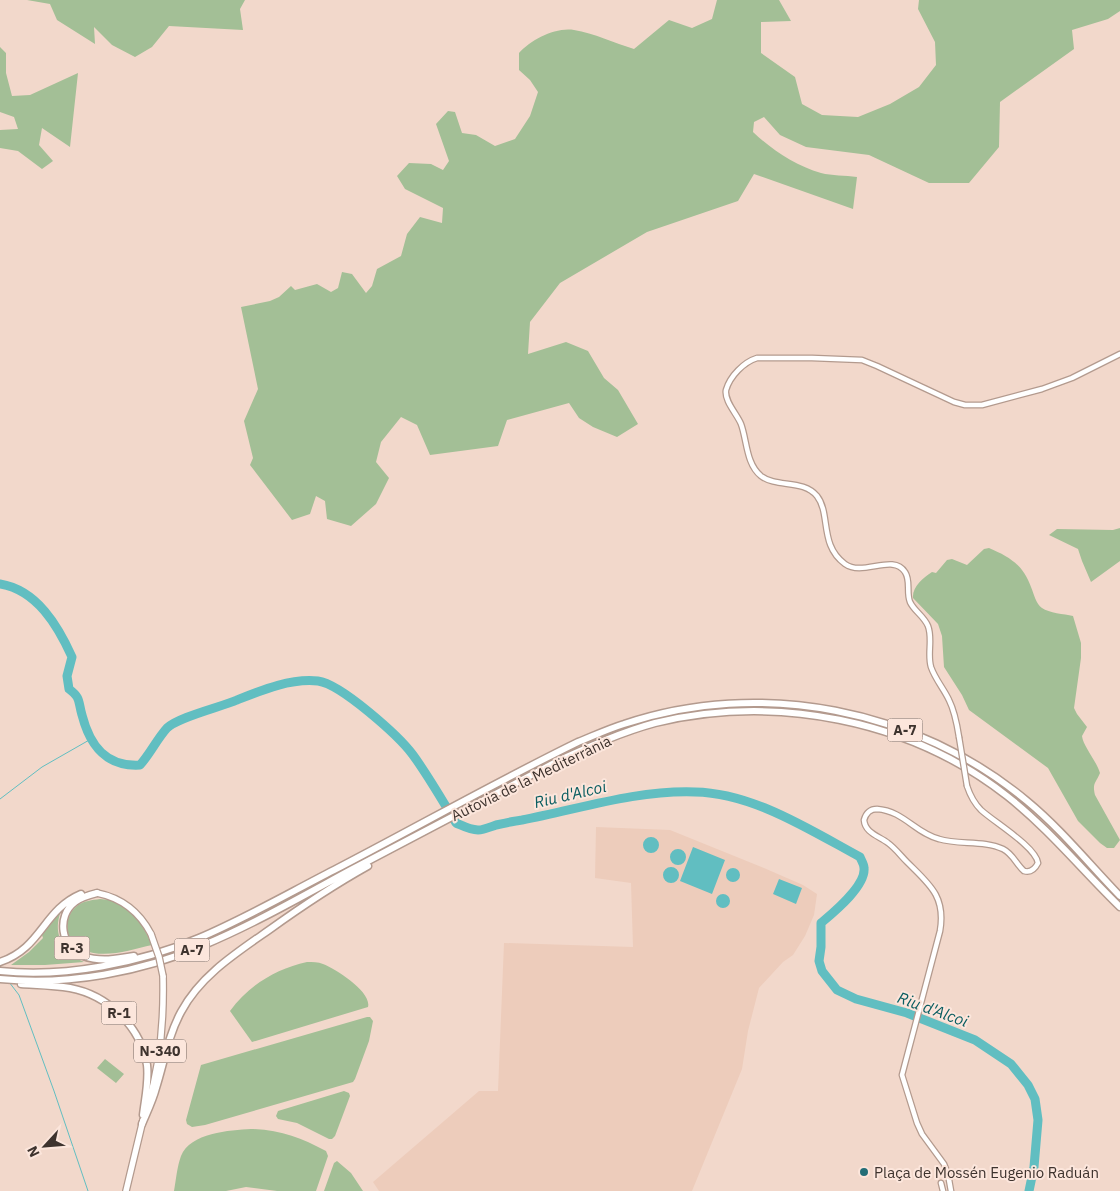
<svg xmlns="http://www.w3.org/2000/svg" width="1120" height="1191" font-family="'IBM Plex Sans',sans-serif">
	<rect width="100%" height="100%" fill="#f2d8cb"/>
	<path fill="#edccbb" d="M 596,827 L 670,830 L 764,868 L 803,885 L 817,894 L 814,915 L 805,936 L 793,955 L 783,962 L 759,988 L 748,1031 L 742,1069 L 692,1191 L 379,1191 L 373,1182 L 479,1091 L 498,1091 L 504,943 L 633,947 L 631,883 L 595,878 Z"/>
	<path fill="#a3bf96" d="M 27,0 L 245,0 L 240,9 L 243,30 L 169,26 L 152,47 L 135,57 L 112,45 L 94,27 L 95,44 L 57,20 L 50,4 Z
		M 717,0 L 779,0 L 791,21 L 761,22 L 761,53 L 795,77 L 802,104 L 822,115 L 858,117 L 890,104 L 919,87 L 936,65 L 935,42 L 918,9 L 919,0 L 1120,0 L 1120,11 L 1108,19 L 1072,30 L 1074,49 L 1000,102 L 999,147 L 969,183 L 929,183 L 869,155 L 806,147 L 780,135 L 764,117 L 754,122 L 753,132 C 772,150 796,166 821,173 C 832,176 845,175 857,177 L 853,209 L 754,174 L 738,201 L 647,232 L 560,283 L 530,322 L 528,354 L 566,342 L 588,351 L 604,378 L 618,390 L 638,424 L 617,437 L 593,427 L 579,418 L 569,403 L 507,420 L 498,446 L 430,455 L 417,425 L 401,417 L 381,442 L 376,462 L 389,478 L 376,504 L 351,526 L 327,519 L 325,501 L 316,496 L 310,514 L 292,520 L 250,465 L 253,458 L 244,421 L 258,389 L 241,307 L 270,301 L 279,297 L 291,286 L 295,290 L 317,284 L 331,292 L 338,288 L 342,272 L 352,274 L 366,293 L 372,286 L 377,269 L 401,256 L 407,234 L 420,217 L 442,223 L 443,208 L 405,189 L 397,176 L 409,163 L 431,164 L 443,170 L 449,161 L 436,124 L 448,111 L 455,112 L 462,133 L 476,135 L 495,146 L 515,139 L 530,116 L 538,92 L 530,80 L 519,70 L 519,53 C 531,40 555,27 574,30 C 594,33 614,43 634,49 L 669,20 L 692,28 L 712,19 Z
		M 0,47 L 6,53 L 6,73 L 12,96 L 30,95 L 78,73 L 70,147 L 42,128 L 39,145 L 53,161 L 42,169 L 18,151 L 0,148 L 0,130 L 18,129 L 14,117 L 0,112 Z
		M 1120,528 L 1120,561 L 1091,582 L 1082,561 L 1078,549 L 1049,535 L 1057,529 L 1113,530 Z
		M 989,548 C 1010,557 1023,565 1031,587 C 1034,594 1036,604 1042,608 C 1049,613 1064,614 1073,616 L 1081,643 L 1081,658 L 1074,708 L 1077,714 L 1087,727 L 1082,736 C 1083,746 1096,760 1100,773 C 1096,783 1092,783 1095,795 L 1120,840 L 1114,848 L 1107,848 L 1100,843 L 1078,821 L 1048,768 L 969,710 L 962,695 L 944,667 L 942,636 L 938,624 L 913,598 C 912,587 923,578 932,572 L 936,573 L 947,560 L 952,559 L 967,565 L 984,549 Z
		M 100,899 C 128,900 142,922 152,945 C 130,950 105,959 83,950 C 64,943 62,917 78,905 C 84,901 92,900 100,899 Z
		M 61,911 C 52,934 63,952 84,962 L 45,965 L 11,965 L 29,952 L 43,938 L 42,935 Z
		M 307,962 C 313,962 318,962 323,964 C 336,969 372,992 368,1007 L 252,1042 L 230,1011 C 249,985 276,969 307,962 Z
		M 367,1017 L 370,1017 L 373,1021 L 369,1041 L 355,1079 L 353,1082 L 205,1125 L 192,1127 L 187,1124 L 186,1120 L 201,1065 Z
		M 105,1059 L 124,1074 L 116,1083 L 97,1068 Z
		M 344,1091 L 349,1093 L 350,1096 L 335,1136 L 332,1139 L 329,1139 L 297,1123 L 278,1119 L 276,1116 L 278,1111 Z
		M 251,1129 C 281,1130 301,1138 326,1151 L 328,1156 L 316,1191 L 277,1191 L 246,1187 L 226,1191 L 174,1191 C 176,1180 177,1167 181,1156 C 190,1133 230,1130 251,1129 Z
		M 337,1161 L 351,1173 L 363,1191 L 324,1191 L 334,1163 Z"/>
	<path fill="#61bec1" d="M643 845a8 8 0 1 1 16 0a8 8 0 1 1-16 0Z
		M 693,847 L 725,860 L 712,894 L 680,881 Z
		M670 857a8 8 0 1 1 16 0a8 8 0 1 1-16 0Z
		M663 875a8 8 0 1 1 16 0a8 8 0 1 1-16 0Z
		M726 875a7 7 0 1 1 14 0a7 7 0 1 1-14 0Z
		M 779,879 L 802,888 L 796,904 L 773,894 Z
		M716 901a7 7 0 1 1 14 0a7 7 0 1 1-14 0Z"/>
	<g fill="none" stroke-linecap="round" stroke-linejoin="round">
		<path stroke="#61bec1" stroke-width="1" d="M 0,799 L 42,767 L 91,739
			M 9,982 L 19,995 L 54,1091 L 88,1191"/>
		<path stroke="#61bec1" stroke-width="9" d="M 0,584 C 37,590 58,626 72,657 L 67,676 L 69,689 C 81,698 78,701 82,715 C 90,746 106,767 140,765 C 150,754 157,739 167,728 C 178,717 221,707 237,700 C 262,690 291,678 318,681 C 341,684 399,736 413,755 C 429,777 442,800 456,823 C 463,826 470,830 478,830 C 484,830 490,827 496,825 C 505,823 514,821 522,820 C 580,809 635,790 695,792 C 753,793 810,830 860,857 C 861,860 864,864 864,868 C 866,886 834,912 821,923 L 821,947 L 819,961 L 822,971 L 837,990 L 856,999 L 907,1013 L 975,1040 L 1011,1064 L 1028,1085 L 1035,1099 L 1038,1120 L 1034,1167 L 1029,1191"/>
		<defs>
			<path id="minor" d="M 959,737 C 957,724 955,712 949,700 C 944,689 935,679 931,667 C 927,654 933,639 928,626 C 924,616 914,611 910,602 C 906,592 911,581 905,572 C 893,553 863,577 845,564 C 819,545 831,514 817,496 C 803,479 777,488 761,476 C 746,464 747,440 741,424 C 737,414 724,401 726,390 C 730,376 744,362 757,358 L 812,358 L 862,360 L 877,366 L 954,402 L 965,405 L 982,405 L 1042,389 L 1072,378 L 1120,354
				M 941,1183 L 943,1191
				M 951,1191 L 948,1174 L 944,1164 L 922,1134 L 917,1123 L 902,1075 L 940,931 C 946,896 929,884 907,862 C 901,856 895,848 888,843 C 879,836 865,833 864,820 C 866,813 870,809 877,809 C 904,811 915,833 939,839 C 959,845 984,840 1003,849 C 1013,854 1016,864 1024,871 C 1031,873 1035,869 1038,863 C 1036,847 994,822 981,810 C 974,803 970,795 967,786"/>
			<path id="major" d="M 97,893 C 122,898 139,911 151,934
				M 148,1104 C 161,1062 164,1020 163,976
				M 126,1191 L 143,1120"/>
			<path id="highway" d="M 97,893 C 89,895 81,897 75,902 C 56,916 61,948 83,956 C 100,962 117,959 134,956
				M 0,962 C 42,948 43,910 81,894
				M 0,971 C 64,978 140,963 199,938 C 246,918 289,893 334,870 C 415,828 496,782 578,742 C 593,736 608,729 624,724 C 760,678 917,709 1027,801 C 1061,829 1089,864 1120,896
				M 0,979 C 67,986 142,972 204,945 C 254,924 301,897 349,871 C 419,834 489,797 560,760 C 591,746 622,732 655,723 C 775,694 909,719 1007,796 C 1049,829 1082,870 1120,907
				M 21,984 C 37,985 54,985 70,988 C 108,995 141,1027 147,1065 C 149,1082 145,1098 143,1115
				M 142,1124 C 147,1112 153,1100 156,1088 C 164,1063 168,1036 181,1012 C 200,976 236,953 269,930 C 301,907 334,885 368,866"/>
		</defs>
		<use href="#minor" stroke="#b39a8e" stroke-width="7"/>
		<use href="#major" stroke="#b39a8e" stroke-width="8"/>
		<use href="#highway" stroke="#b39a8e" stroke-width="9"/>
		<use href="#minor" stroke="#fff" stroke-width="4.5"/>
		<use href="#major" stroke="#fff" stroke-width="5.5"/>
		<use href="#highway" stroke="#fff" stroke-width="6"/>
		<defs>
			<path id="minor-bridge" d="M 959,737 L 967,786"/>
			<path id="major-bridge" d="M 151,934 L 159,957 L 163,976"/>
		</defs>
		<use href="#minor-bridge" stroke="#b39a8e" stroke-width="7" stroke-linecap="butt"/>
		<use href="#major-bridge" stroke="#b39a8e" stroke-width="8" stroke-linecap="butt"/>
		<use href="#minor-bridge" stroke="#fff" stroke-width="4.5"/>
		<use href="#major-bridge" stroke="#fff" stroke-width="5.5"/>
	</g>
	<circle fill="#236d76" stroke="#fce6dc" stroke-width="2" cx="864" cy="1172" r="5"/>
	<g text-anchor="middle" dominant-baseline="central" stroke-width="4" stroke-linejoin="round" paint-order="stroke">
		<g fill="#fce6dc" stroke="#776962" stroke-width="1">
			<rect x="887.5" y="718.5" width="35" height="23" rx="4"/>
			<rect x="54.5" y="936.5" width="35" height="23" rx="4"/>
			<rect x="174.5" y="938.5" width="35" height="23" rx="4"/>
			<rect x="101.5" y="1001.5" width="35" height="23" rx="4"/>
			<rect x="134" y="1039.5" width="52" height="23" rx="4"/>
		</g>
		<g font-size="14" font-weight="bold" fill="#3e332e">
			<text x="905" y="730">A-7</text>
			<text x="72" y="948">R-3</text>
			<text x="192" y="950">A-7</text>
			<text x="119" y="1013">R-1</text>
			<text x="160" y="1051">N-340</text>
		</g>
		<g font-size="15" fill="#3e332e" stroke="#fce6dc">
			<text transform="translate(531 778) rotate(-26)">Autovia de la Mediterrània</text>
		</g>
		<g font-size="15" fill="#3e332e" stroke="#fce6dc" text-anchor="start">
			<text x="874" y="1172">Plaça de Mossén Eugenio Raduán</text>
		</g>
		<g font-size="16" font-style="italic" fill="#0a5d60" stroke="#fce6dc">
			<text transform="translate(570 794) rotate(-13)">Riu d'Alcoi</text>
			<text transform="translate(933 1009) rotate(20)">Riu d'Alcoi</text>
		</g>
	</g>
	<g transform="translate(45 1146) rotate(244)" stroke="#fce6dc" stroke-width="4" paint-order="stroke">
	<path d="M0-4L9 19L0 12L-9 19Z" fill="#3e332e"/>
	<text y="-8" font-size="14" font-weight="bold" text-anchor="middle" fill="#3e332e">N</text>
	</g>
</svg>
